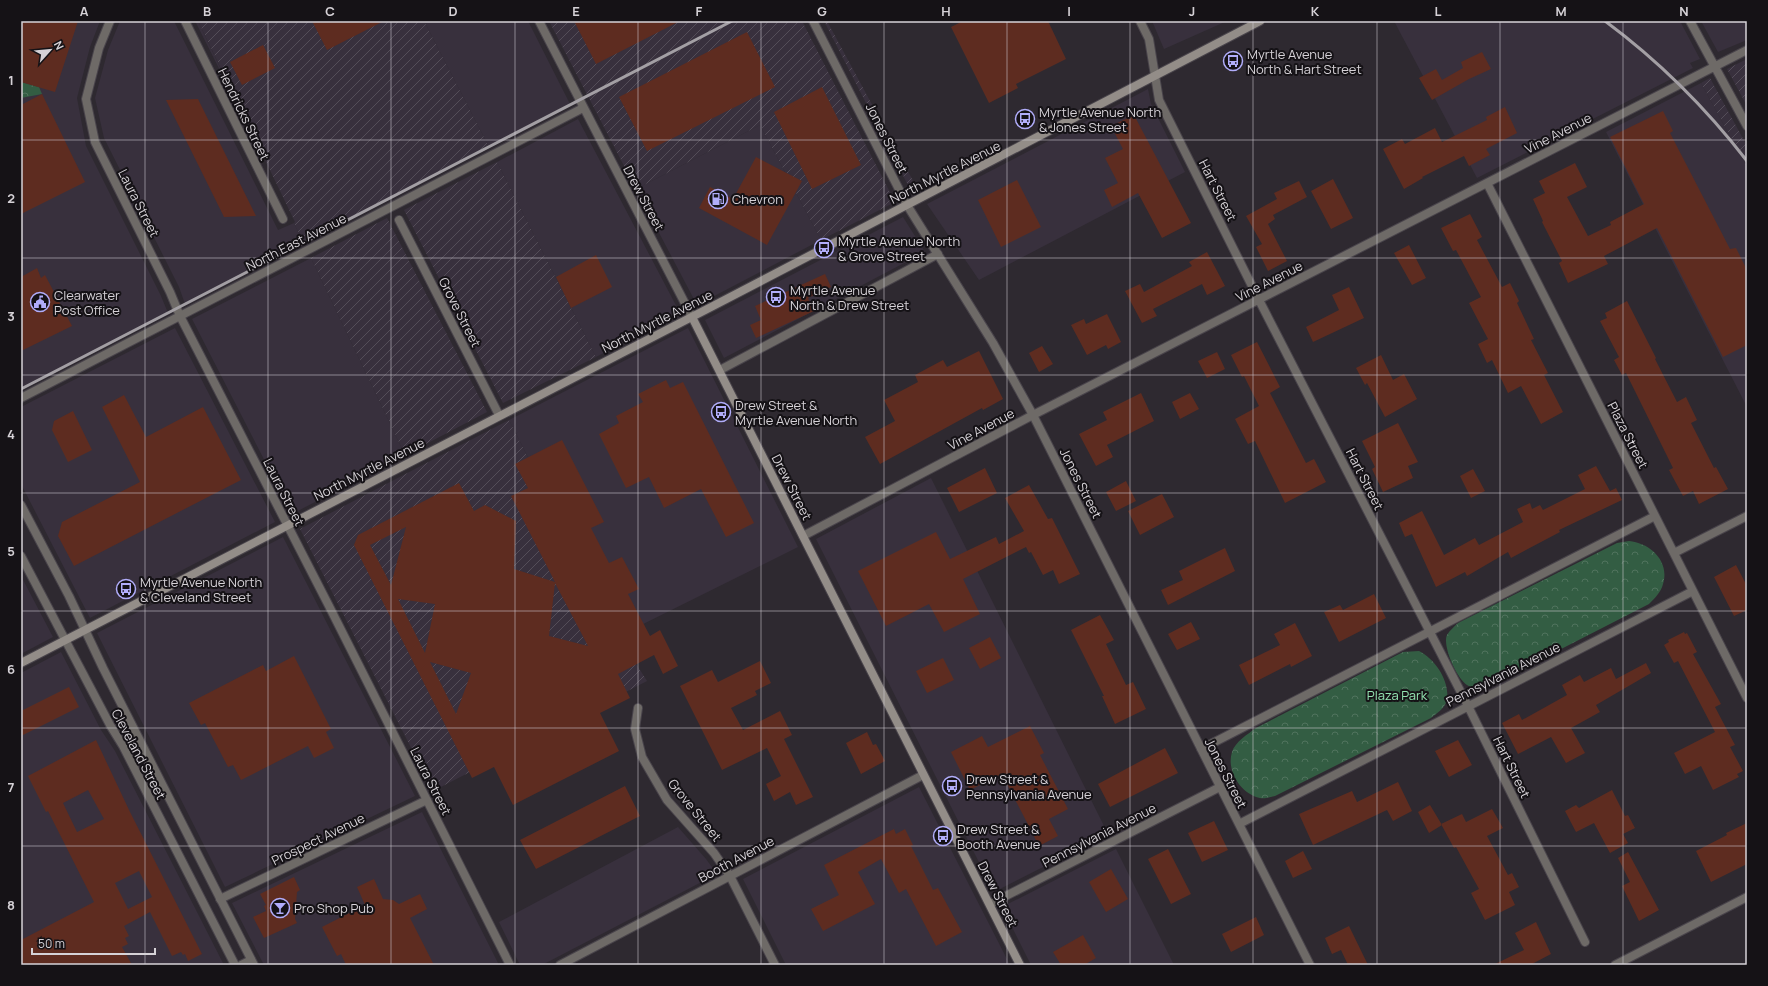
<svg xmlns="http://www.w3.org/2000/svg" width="1768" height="986" font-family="Manrope,sans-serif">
	<defs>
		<pattern id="industrial-furrows" width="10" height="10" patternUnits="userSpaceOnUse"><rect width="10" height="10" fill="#38303d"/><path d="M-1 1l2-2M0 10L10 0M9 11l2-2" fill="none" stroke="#544d58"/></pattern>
		<pattern id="forest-crowns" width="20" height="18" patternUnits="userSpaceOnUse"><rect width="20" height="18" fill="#335d43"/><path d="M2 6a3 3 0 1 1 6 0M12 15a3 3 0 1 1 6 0" fill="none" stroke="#50735d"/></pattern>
	</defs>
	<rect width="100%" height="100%" fill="#2e2930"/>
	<path fill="#38303d" d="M 21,21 L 100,21 L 90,47 L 77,98 L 86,146 L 161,296 L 168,313 L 21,388 Z
		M 120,21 L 174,21 L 278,230 L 294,223 L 303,242 L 185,304 L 179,287 L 104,138 L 95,98 L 108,50 Z
		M 195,21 L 198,21 L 263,158 L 236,102 Z
		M 424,21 L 528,21 L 570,104 L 489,147 Z
		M 1152,21 L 1227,21 L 1164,49 Z
		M 1394,21 L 1680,21 L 1700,59 L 1690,63 L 1693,68 L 1477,178 Z
		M 1701,21 L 1747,21 L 1747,40 L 1718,52 Z
		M 1701,83 L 1747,167 L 1747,407 L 1606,132 Z
		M 1148,89 L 1151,104 L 1185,172 L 979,280 L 927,204 Z
		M 578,119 L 680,313 L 596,357 L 497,162 Z
		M 760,125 L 821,240 L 697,305 L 636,189 Z
		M 903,217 L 925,252 L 724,358 L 705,320 Z
		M 311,258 L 405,455 L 292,514 L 192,319 Z
		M 175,328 L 275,522 L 90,618 L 21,484 L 21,407 Z
		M 688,328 L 798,547 L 619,636 L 509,420 Z
		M 931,478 L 1108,834 L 994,892 L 816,539 Z
		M 283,537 L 415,796 L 225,887 L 97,633 Z
		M 21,576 L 53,637 L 21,654 Z
		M 61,652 L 101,730 L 115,751 L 224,965 L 21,965 L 21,673 Z
		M 919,787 L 1010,965 L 786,965 L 743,879 Z
		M 422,812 L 499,965 L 264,965 L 232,903 Z
		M 678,827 L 706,859 L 717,874 L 542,965 L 520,965 L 499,922 Z
		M 1116,849 L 1174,965 L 1031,965 L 1002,907 Z"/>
	<path fill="url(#industrial-furrows)" d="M 198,21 L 424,21 L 489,147 L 303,242 L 294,223 L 295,222 Z
		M 549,21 L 802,21 L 895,202 L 821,240 L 760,125 L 636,189 Z
		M 824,21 L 827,21 L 918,190 L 912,193 Z
		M 1747,59 L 1747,106 L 1727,69 Z
		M 1710,78 L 1747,146 L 1747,167 L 1701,83 Z
		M 497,162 L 596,357 L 503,403 L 404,210 Z
		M 387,218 L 487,412 L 405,455 L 311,258 Z
		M 509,420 L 619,637 L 647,681 L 433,791 L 300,529 Z"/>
	<path fill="url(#forest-crowns)" d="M 21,82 L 39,87 L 42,94 L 21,98 Z
		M 1629,541 C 1650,543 1670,561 1663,584 C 1661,592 1655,598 1649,604 L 1485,688 C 1479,689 1473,689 1467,685 C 1457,679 1442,646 1447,635 C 1450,630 1454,627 1458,623 L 1617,543 Z
		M 1419,651 C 1435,659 1450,681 1447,700 C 1445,708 1437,713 1431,718 L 1275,796 C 1271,797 1264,799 1260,798 C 1241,794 1226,771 1232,752 C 1235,742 1248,734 1256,728 L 1403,652 Z"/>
	<path fill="#5e2c20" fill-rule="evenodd" d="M 21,21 L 78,21 L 55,92 L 21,82 Z
		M 312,21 L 384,21 L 327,50 Z
		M 574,21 L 680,21 L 596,64 Z
		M 963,21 L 1048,21 L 1066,59 L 1016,84 L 1018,88 L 989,103 L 951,27 Z
		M 747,32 L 775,87 L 647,151 L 619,97 Z
		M 263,45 L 275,68 L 242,85 L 230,62 Z
		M 1482,52 L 1491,69 L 1469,79 L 1432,100 L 1419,78 L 1436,69 L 1442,80 L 1463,68 L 1461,62 Z
		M 822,87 L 861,165 L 812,189 L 774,112 Z
		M 42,94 L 85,182 L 21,214 L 21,105 Z
		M 198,99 L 256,216 L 224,217 L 166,100 Z
		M 1505,107 L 1517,133 L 1486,149 L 1490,155 L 1469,166 L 1464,156 L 1422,177 L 1423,178 L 1404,189 L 1383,149 L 1402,139 L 1405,144 L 1435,128 L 1442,142 L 1487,120 L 1486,117 Z
		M 1663,111 L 1673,131 L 1670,133 L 1730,249 L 1736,248 L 1747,270 L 1747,345 L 1723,357 L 1657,228 L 1604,256 L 1608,264 L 1568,283 L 1559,263 L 1562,261 L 1542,222 L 1543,221 L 1533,199 L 1545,193 L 1539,181 L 1575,163 L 1587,187 L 1567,197 L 1588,236 L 1611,225 L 1610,222 L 1644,204 L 1610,137 Z
		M 1134,115 L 1191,223 L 1162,238 L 1138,193 L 1112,207 L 1104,190 L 1118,183 L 1105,158 L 1123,149 L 1111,126 Z
		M 756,157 L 802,181 L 767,245 L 699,208 L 710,187 L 733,199 Z
		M 1333,179 L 1353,218 L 1331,229 L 1311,191 Z
		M 1017,180 L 1041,227 L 1001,247 L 978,200 Z
		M 1299,181 L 1307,197 L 1273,215 L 1275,219 L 1268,224 L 1287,261 L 1268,271 L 1256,247 L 1262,244 L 1246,216 L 1277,199 L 1274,193 Z
		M 1470,214 L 1482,237 L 1477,240 L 1502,287 L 1510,283 L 1519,301 L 1517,303 L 1534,339 L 1531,340 L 1548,373 L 1544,375 L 1563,412 L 1541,424 L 1521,386 L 1508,393 L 1492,360 L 1487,363 L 1478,344 L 1488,339 L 1469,303 L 1481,297 L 1456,250 L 1453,251 L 1441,228 Z
		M 1409,245 L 1426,278 L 1412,285 L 1394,253 Z
		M 1207,252 L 1225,286 L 1207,295 L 1202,284 L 1153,309 L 1157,316 L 1142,323 L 1125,291 L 1140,284 L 1144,292 L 1192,266 L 1189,262 Z
		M 596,255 L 612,287 L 571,308 L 556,277 Z
		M 37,268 L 41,278 L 45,275 L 72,326 L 21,351 L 21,277 Z
		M 825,274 L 831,287 L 808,298 L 814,311 L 756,338 L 750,325 L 761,320 L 755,306 Z
		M 1349,287 L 1364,318 L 1313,342 L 1306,327 L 1339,310 L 1332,295 Z
		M 1627,301 L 1656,358 L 1655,359 L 1677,402 L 1686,397 L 1697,420 L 1691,423 L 1714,468 L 1716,467 L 1728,489 L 1699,504 L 1693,491 L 1683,496 L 1669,470 L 1673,468 L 1626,373 L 1622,375 L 1614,360 L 1619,357 L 1600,321 L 1607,318 L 1605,313 Z
		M 1107,314 L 1121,342 L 1108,349 L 1106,345 L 1087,355 L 1071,325 L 1084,319 L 1086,324 Z
		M 1257,342 L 1280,387 L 1270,393 L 1306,463 L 1314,459 L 1326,482 L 1285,503 L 1255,441 L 1248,444 L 1235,419 L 1259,406 L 1244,376 L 1242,377 L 1231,355 Z
		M 1042,346 L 1053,364 L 1039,372 L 1029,353 Z
		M 979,351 L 1003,399 L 983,410 L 982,408 L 880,464 L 865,437 L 895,421 L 884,400 L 918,382 L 915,375 L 943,360 L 947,367 Z
		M 1217,352 L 1225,369 L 1207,378 L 1198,361 Z
		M 1381,355 L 1393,380 L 1404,374 L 1417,399 L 1385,417 L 1367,383 L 1365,385 L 1356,368 Z
		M 666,380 L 670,388 L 683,382 L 754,523 L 726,537 L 701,489 L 664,508 L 649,477 L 626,488 L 599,434 L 619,423 L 616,416 L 643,402 L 638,394 Z
		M 1141,393 L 1154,421 L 1107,445 L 1113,457 L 1096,466 L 1079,434 L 1107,420 L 1103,412 Z
		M 1190,393 L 1199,409 L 1180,419 L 1172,402 Z
		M 124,395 L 146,437 L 203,407 L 241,480 L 74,566 L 58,536 L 62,522 L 140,482 L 102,407 Z
		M 73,411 L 92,450 L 68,462 L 52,430 L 54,421 Z
		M 1398,423 L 1418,462 L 1408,466 L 1413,478 L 1383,492 L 1372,469 L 1375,467 L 1362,441 Z
		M 562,440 L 604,522 L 591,528 L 609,563 L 622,557 L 639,589 L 628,594 L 650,636 L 660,630 L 678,666 L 663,674 L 654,655 L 618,674 L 630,698 L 600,713 L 619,751 L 513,805 L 494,767 L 472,778 L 354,545 L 358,535 L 459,483 L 474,511 L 485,505 L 516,521 L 514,569 L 555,582 L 511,496 L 528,488 L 515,464 ZM 406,527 L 391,585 L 370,545 ZM 555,583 L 588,646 L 549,636 ZM 398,599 L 435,604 L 425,653 ZM 430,662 L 471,673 L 456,714 Z
		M 1596,466 L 1610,491 L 1616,488 L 1622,500 L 1559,530 L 1560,532 L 1511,558 L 1508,552 L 1467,576 L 1465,572 L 1436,587 L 1412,534 L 1405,537 L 1399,523 L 1422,511 L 1444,555 L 1475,538 L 1479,545 L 1523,522 L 1517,509 L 1530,503 L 1532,509 L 1540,505 L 1543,510 L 1585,489 L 1578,475 Z
		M 985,468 L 997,493 L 959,512 L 947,488 Z
		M 1473,469 L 1485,491 L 1471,498 L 1460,476 Z
		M 1126,481 L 1136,501 L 1116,511 L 1106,492 Z
		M 1029,485 L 1048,519 L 1052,518 L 1080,574 L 1059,584 L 1053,570 L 1043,575 L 1031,552 L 1029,553 L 1026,547 L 963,579 L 980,614 L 944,632 L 929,604 L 886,626 L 858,571 L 936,532 L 950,559 L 996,537 L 999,544 L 1024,531 L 1005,498 Z
		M 1162,494 L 1174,517 L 1140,535 L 1128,511 Z
		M 1225,548 L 1235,571 L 1168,605 L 1161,590 L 1183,580 L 1179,571 Z
		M 1736,565 L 1747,586 L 1747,610 L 1734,616 L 1714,577 Z
		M 1374,594 L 1386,618 L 1339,642 L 1324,612 L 1340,605 L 1343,610 Z
		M 1100,615 L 1114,640 L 1106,644 L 1126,685 L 1133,682 L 1146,709 L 1115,724 L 1102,696 L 1104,696 L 1071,630 Z
		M 1191,622 L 1200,639 L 1177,650 L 1168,634 Z
		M 1295,623 L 1312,656 L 1291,667 L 1290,664 L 1249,685 L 1239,665 L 1280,645 L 1274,634 Z
		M 1684,632 L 1685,634 L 1687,633 L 1697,652 L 1693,654 L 1721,704 L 1715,707 L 1735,745 L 1730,747 L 1743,771 L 1737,774 L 1739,777 L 1713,790 L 1701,766 L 1685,774 L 1674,753 L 1715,732 L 1678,661 L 1674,663 L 1664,645 L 1669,642 L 1668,640 Z
		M 990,637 L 1001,658 L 980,669 L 969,648 Z
		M 294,656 L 331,729 L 326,732 L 334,748 L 314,758 L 308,746 L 241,780 L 233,765 L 228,767 L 205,723 L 201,725 L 189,703 L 263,665 L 266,671 Z
		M 943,658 L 954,680 L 927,693 L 916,671 Z
		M 760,661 L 771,683 L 755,691 L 757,695 L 731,708 L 743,730 L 780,711 L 792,735 L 784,739 L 813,797 L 796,805 L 790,792 L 774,801 L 766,784 L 781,776 L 767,748 L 722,770 L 680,686 L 712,670 L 718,682 Z
		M 1646,663 L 1651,673 L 1596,705 L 1600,712 L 1571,728 L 1585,753 L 1566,763 L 1551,737 L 1518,754 L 1502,723 L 1519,714 L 1522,720 L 1567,695 L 1562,685 L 1580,675 L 1584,682 L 1611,668 L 1616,679 Z
		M 69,687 L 79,707 L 21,736 L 21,711 Z
		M 1030,726 L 1044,753 L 1040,755 L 1068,809 L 1049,819 L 1058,836 L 1039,846 L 1002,774 L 970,790 L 951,752 L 982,736 L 988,747 Z
		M 867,732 L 873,745 L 876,744 L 885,761 L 861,774 L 846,743 Z
		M 96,740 L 130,812 L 202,954 L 188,961 L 185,954 L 183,955 L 181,952 L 172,956 L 150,912 L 124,926 L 129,936 L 125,938 L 128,944 L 122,947 L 132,965 L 21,965 L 21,940 L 94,902 L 48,811 L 46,812 L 28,776 ZM 88,790 L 104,819 L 77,832 L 63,803 ZM 139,871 L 152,897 L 128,909 L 115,883 Z
		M 1458,740 L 1472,765 L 1449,777 L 1435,751 Z
		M 1165,748 L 1178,773 L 1110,807 L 1098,784 Z
		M 1398,782 L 1412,811 L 1393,821 L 1387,810 L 1313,845 L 1299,814 L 1352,791 L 1357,802 Z
		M 625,786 L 640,816 L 536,869 L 520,840 Z
		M 1612,790 L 1625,816 L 1628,815 L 1635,828 L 1623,834 L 1628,843 L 1610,853 L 1594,823 L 1576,832 L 1565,811 L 1576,805 L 1579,808 Z
		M 1430,805 L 1442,825 L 1429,833 L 1418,812 Z
		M 1492,809 L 1503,828 L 1487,836 L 1508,875 L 1512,873 L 1519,887 L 1509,892 L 1515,905 L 1485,920 L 1471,893 L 1479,889 L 1456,847 L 1454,848 L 1441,824 L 1462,814 L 1466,822 Z
		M 1214,821 L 1228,850 L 1202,862 L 1188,833 Z
		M 1747,823 L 1747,864 L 1711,882 L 1696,851 L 1727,835 L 1726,833 Z
		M 894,829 L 896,834 L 905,829 L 913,845 L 911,846 L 933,890 L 938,888 L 962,932 L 936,946 L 906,889 L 899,893 L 881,859 L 858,872 L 875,904 L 823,931 L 811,909 L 839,895 L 824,865 Z
		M 1168,849 L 1191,894 L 1171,904 L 1148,859 Z
		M 1303,851 L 1312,869 L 1293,878 L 1285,861 Z
		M 1628,852 L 1659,910 L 1639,921 L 1622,886 L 1630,882 L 1618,858 Z
		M 1111,869 L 1128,899 L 1106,912 L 1089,882 Z
		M 294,877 L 300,890 L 297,892 L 295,919 L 297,923 L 264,938 L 253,917 L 266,911 L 264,906 L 266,905 L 260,894 Z
		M 374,879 L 383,899 L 393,900 L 399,904 L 420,894 L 427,909 L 410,918 L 434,965 L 346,965 L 341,954 L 337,956 L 322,927 L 365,905 L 357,887 Z
		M 1256,917 L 1264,935 L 1231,952 L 1222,934 Z
		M 1536,922 L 1551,954 L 1530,965 L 1493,965 L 1524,950 L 1515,933 Z
		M 1349,926 L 1368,965 L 1348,965 L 1341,950 L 1332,954 L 1325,938 Z
		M 1083,935 L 1096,958 L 1084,965 L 1061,965 L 1053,952 Z"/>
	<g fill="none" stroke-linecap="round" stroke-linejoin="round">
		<defs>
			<path id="minor" d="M 110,21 L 99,48 L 86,99 L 95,142 L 170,292 L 180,316 L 329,606 L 510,965
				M 185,21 L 283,219
				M 813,21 L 907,205 L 993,343 L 1033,415 L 1310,965
				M 1140,21 L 1149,39 L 1159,100 L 1259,300 L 1468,706 L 1585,942
				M 1690,21 L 1747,126
				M 1487,183 L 1747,698
				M 399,220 L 499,415
				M 720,370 L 938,254
				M 21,398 L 583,108
				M 803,536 L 1033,415 L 1747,50
				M 1674,553 L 1747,516
				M 638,708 L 635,729 L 642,757 L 667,800 L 714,853 L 730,876 L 775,965
				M 1201,749 L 1655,516
				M 1239,824 L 1693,591
				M 220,899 L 427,800
				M 990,904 L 1220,787
				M 241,965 L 251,960
				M 560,965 L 923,775"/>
			<path id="tertiary" d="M 539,21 L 692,317
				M 21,505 L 69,596 L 103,668 L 254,965
				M 21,556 L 110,725 L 123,746 L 235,965
				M 1615,965 L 1747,897"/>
			<path id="secondary" d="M 692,317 L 1020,965
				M 21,663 L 713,306 L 1260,21"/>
		</defs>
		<use href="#minor" stroke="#49444b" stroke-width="10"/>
		<use href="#tertiary" stroke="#49444b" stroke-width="10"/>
		<use href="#secondary" stroke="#49444b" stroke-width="10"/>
		<use href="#minor" stroke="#6e6a67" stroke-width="8"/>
		<use href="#tertiary" stroke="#6e6a67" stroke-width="8"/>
		<use href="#secondary" stroke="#938d88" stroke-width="8"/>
		<path stroke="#a39fa4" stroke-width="3" d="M 1605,21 C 1659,61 1706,108 1747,161
			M 21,389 L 732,21"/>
	</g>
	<path fill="none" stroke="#d6d2d7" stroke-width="1" stroke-opacity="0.55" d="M 145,21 L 145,965M 268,21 L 268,965M 391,21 L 391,965M 515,21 L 515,965M 638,21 L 638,965M 761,21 L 761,965M 884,21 L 884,965M 1007,21 L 1007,965M 1130,21 L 1130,965M 1253,21 L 1253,965M 1377,21 L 1377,965M 1500,21 L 1500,965M 1623,21 L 1623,965M 21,140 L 1747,140M 21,258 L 1747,258M 21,375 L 1747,375M 21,493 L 1747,493M 21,611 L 1747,611M 21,728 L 1747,728M 21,846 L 1747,846"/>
	<defs>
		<symbol id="bus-ring" viewBox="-11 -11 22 22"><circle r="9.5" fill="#151216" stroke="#b1adfa" stroke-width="1.5"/><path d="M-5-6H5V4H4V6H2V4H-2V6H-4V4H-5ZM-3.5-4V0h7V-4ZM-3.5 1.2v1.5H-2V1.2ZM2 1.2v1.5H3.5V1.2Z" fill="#b1adfa"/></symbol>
		<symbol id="fuel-ring" viewBox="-11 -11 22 22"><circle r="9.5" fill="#151216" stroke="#b1adfa" stroke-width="1.5"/><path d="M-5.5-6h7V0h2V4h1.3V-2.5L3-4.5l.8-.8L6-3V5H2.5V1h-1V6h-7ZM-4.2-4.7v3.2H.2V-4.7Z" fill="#b1adfa"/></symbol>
		<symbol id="civic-ring" viewBox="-11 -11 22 22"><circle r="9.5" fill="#151216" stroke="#b1adfa" stroke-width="1.5"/><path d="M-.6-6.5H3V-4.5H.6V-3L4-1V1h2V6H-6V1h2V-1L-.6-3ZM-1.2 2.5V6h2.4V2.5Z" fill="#b1adfa"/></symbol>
		<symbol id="bar-ring" viewBox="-11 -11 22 22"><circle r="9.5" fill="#151216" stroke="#b1adfa" stroke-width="1.5"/><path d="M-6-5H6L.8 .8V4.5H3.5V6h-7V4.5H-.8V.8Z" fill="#b1adfa"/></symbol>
	</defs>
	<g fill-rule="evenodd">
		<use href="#bus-ring" x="1222" y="50" width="22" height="22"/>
		<use href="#bus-ring" x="1014" y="108" width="22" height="22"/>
		<use href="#fuel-ring" x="707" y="188" width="22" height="22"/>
		<use href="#bus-ring" x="813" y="237" width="22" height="22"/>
		<use href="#bus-ring" x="765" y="286" width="22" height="22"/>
		<use href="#civic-ring" x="29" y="291" width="22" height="22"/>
		<use href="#bus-ring" x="710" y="401" width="22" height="22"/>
		<use href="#bus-ring" x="115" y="578" width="22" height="22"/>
		<use href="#bus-ring" x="941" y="775" width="22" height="22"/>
		<use href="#bus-ring" x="932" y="825" width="22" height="22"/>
		<use href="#bar-ring" x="269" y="897" width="22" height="22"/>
	</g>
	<g text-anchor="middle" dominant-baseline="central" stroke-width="4" stroke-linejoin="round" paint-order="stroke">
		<g font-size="13" fill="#d6d2d7" stroke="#151216" text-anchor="start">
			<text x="1247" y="54">Myrtle Avenue<tspan x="1247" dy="15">North &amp; Hart Street</tspan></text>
			<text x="1039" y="112">Myrtle Avenue North<tspan x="1039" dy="15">&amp; Jones Street</tspan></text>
			<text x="732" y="199">Chevron</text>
			<text x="838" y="241">Myrtle Avenue North<tspan x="838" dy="15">&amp; Grove Street</tspan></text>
			<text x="790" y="290">Myrtle Avenue<tspan x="790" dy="15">North &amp; Drew Street</tspan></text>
			<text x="54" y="295">Clearwater<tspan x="54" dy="15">Post Office</tspan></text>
			<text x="735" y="405">Drew Street &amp;<tspan x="735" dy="15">Myrtle Avenue North</tspan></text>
			<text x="140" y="582">Myrtle Avenue North<tspan x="140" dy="15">&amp; Cleveland Street</tspan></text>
			<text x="966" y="779">Drew Street &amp;<tspan x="966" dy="15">Pennsylvania Avenue</tspan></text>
			<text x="957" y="829">Drew Street &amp;<tspan x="957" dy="15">Booth Avenue</tspan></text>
			<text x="294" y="908">Pro Shop Pub</text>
		</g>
		<g font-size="13" fill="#d6d2d7" stroke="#151216">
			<text transform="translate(244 114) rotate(64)">Hendricks Street</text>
			<text transform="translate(1558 133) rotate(-27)">Vine Avenue</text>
			<text transform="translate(887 138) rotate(63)">Jones Street</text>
			<text transform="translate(945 172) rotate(-27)">North Myrtle Avenue</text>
			<text transform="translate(1218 190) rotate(63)">Hart Street</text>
			<text transform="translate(644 198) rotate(62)">Drew Street</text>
			<text transform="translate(139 203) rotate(63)">Laura Street</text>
			<text transform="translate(296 242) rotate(-27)">North East Avenue</text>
			<text transform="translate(1269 281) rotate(-27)">Vine Avenue</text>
			<text transform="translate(460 312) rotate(63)">Grove Street</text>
			<text transform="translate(657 321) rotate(-27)">North Myrtle Avenue</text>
			<text transform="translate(981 429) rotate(-28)">Vine Avenue</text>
			<text transform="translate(1628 435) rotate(63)">Plaza Street</text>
			<text transform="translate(369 469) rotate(-27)">North Myrtle Avenue</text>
			<text transform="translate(1365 479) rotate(63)">Hart Street</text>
			<text transform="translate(1081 483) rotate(63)">Jones Street</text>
			<text transform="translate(792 487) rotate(63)">Drew Street</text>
			<text transform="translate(284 492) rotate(63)">Laura Street</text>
			<text transform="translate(1503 674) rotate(-27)">Pennsylvania Avenue</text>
			<text transform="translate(139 754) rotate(62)">Cleveland Street</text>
			<text transform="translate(1512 767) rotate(64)">Hart Street</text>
			<text transform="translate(1226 773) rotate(63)">Jones Street</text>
			<text transform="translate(431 781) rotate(63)">Laura Street</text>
			<text transform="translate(695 810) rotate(51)">Grove Street</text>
			<text transform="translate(1099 835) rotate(-27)">Pennsylvania Avenue</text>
			<text transform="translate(318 839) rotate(-26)">Prospect Avenue</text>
			<text transform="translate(736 859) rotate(-28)">Booth Avenue</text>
			<text transform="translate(998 894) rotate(63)">Drew Street</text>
		</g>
		<g font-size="13" fill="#93e4b1" stroke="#151216">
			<text x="1397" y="695">Plaza Park</text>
		</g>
	</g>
	<rect width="1768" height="986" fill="none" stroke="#151216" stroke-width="44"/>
	<g transform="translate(50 50) rotate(63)" stroke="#151216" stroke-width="3" paint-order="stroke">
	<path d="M0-3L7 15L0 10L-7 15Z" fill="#d6d2d7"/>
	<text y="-6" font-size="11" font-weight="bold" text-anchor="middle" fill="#d6d2d7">N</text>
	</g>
	<path d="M32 948v6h123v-6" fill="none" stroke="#d6d2d7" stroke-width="2"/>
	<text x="38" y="948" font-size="12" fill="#d6d2d7" stroke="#151216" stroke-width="3" paint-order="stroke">50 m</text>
	<rect x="22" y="22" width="1724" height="942" fill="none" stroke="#d6d2d7" stroke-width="1.5"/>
	<g font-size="13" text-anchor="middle" font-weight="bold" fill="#d6d2d7">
		<text x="84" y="16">A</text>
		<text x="207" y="16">B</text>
		<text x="330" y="16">C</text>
		<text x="453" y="16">D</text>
		<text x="576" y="16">E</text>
		<text x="699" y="16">F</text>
		<text x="822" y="16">G</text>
		<text x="946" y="16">H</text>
		<text x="1069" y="16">I</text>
		<text x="1192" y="16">J</text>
		<text x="1315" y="16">K</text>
		<text x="1438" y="16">L</text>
		<text x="1561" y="16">M</text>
		<text x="1684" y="16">N</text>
		<text x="11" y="85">1</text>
		<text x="11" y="203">2</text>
		<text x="11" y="321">3</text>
		<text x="11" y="439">4</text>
		<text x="11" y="556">5</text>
		<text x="11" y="674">6</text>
		<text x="11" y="792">7</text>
		<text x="11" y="910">8</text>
	</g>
</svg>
